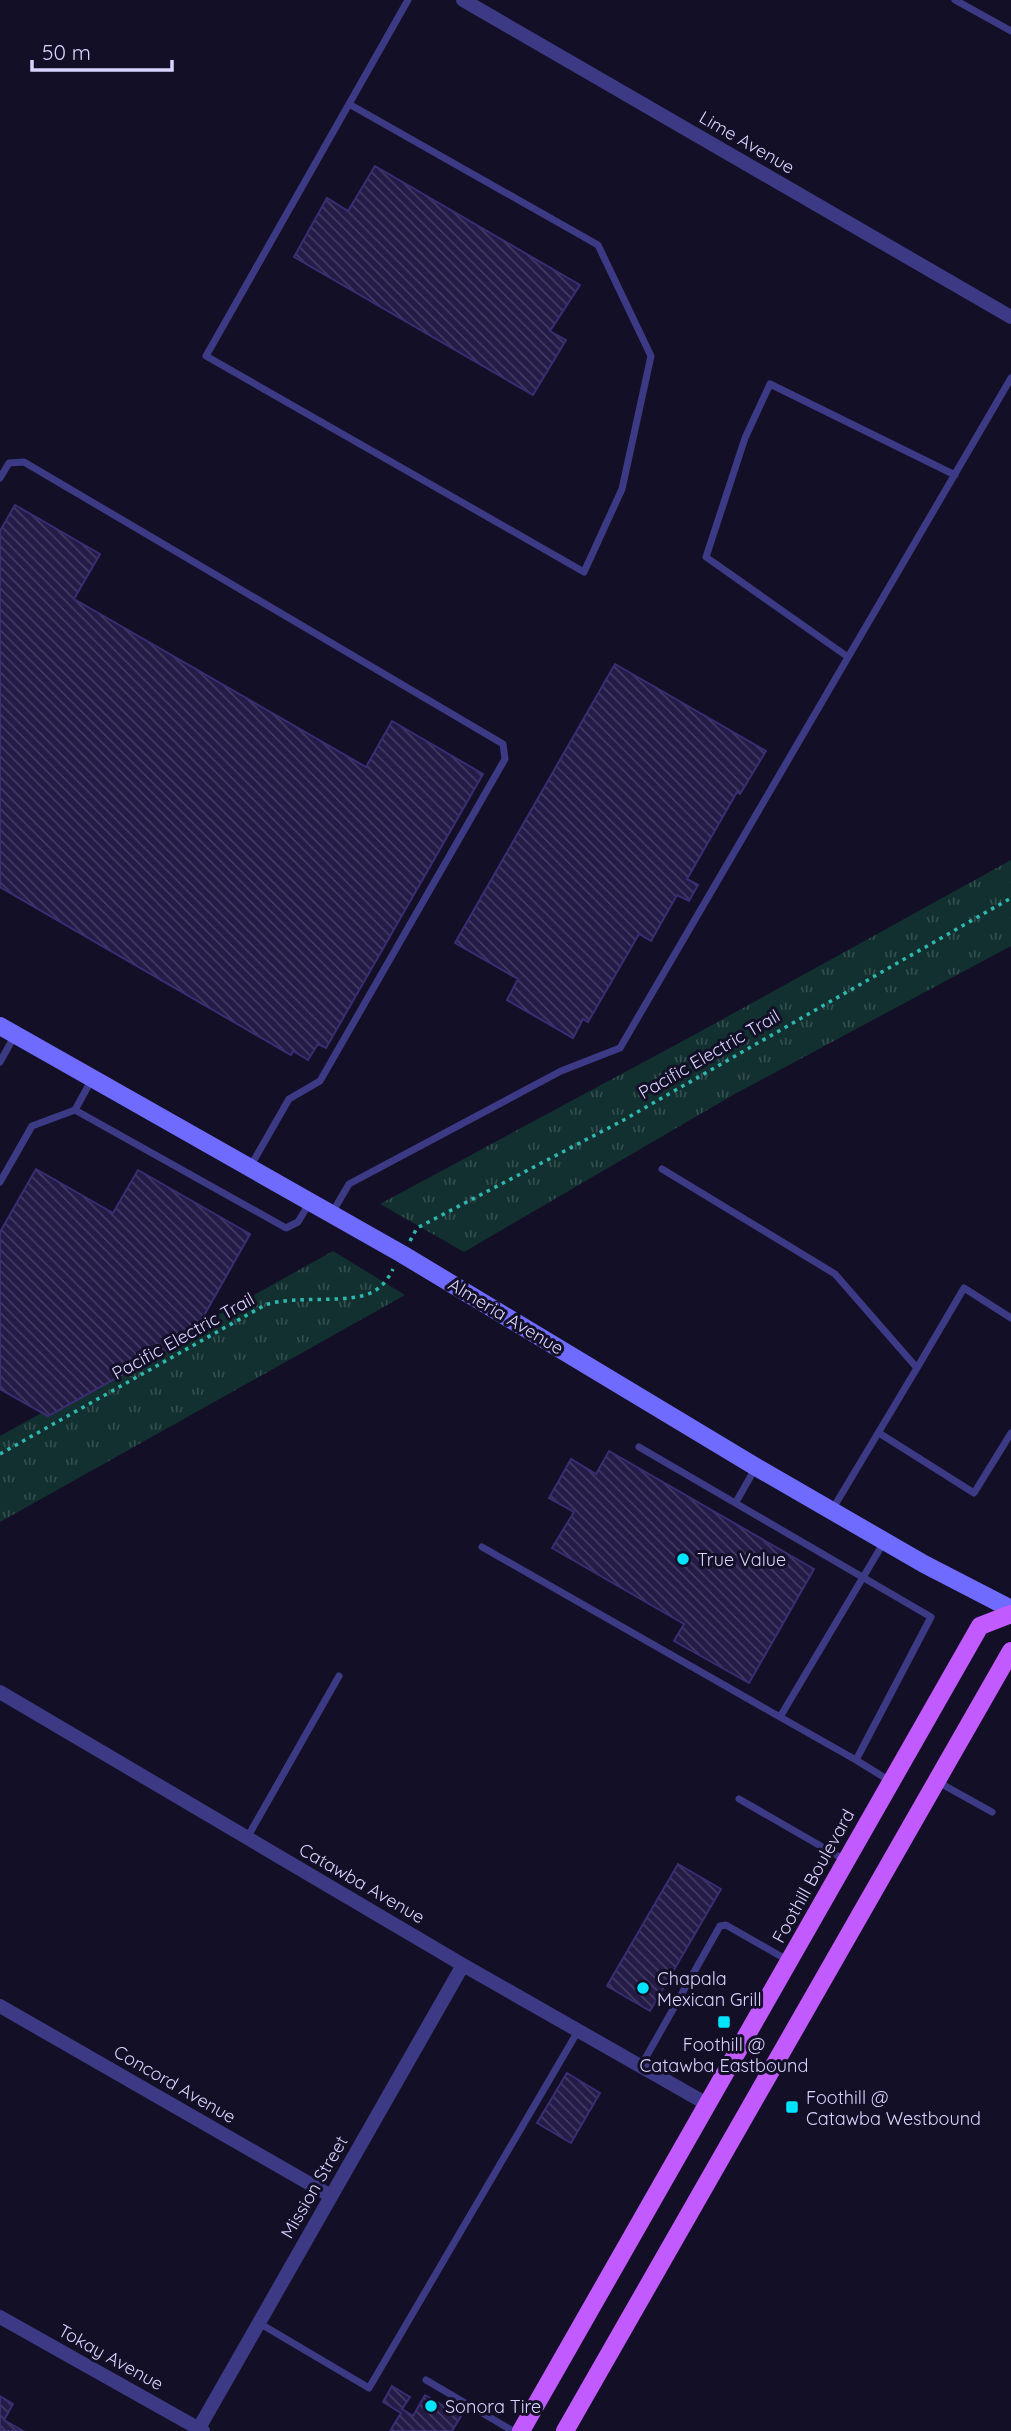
<svg xmlns="http://www.w3.org/2000/svg" width="1011" height="2431" font-family="Quicksand,sans-serif">
	<defs>
		<pattern id="park-tufts" width="24" height="20" patternUnits="userSpaceOnUse" patternTransform="scale(1.75)"><rect width="24" height="20" fill="#12302f"/><path d="M3 7l-1-3M5 7V3M7 7l1-3M15 17l-1-3M17 17v-4M19 17l1-3" fill="none" stroke="#344d4e"/></pattern>
		<pattern id="building-back-hatch" width="6" height="6" patternUnits="userSpaceOnUse" patternTransform="scale(1.75)"><rect width="6" height="6" fill="#241b47"/><path d="M-1 5l2 2M0 0l6 6M5-1l2 2" fill="none" stroke="#433b63"/></pattern>
	</defs>
	<rect width="100%" height="100%" fill="#130f26"/>
	<path fill="url(#park-tufts)" d="M 1011,860 L 1011,946 L 733,1095 L 464,1252 L 380,1204 L 705,1029 Z
		M 333,1251 L 405,1295 L 0,1522 L 0,1436 Z"/>
	<path fill="url(#building-back-hatch)" stroke="#3b2d73" stroke-width="2" d="M 375,166 L 580,285 L 550,331 L 566,340 L 533,395 L 294,257 L 327,198 L 348,211 Z
		M 15,505 L 100,554 L 74,599 L 366,767 L 392,721 L 483,774 L 326,1048 L 318,1044 L 308,1060 L 293,1051 L 291,1055 L 0,887 L 0,531 Z
		M 615,664 L 766,751 L 740,794 L 737,792 L 687,879 L 698,885 L 689,901 L 677,895 L 651,941 L 639,934 L 588,1022 L 583,1019 L 573,1038 L 507,1000 L 518,979 L 455,943 Z
		M 36,1169 L 113,1213 L 138,1170 L 250,1234 L 193,1335 L 48,1416 L 0,1389 L 0,1232 Z
		M 609,1451 L 814,1569 L 749,1683 L 674,1641 L 684,1624 L 552,1548 L 574,1512 L 549,1498 L 571,1459 L 596,1474 Z
		M 678,1864 L 721,1889 L 650,2011 L 607,1986 Z
		M 567,2073 L 600,2093 L 571,2143 L 537,2123 Z
		M 392,2386 L 410,2397 L 402,2409 L 413,2416 L 425,2395 L 461,2416 L 452,2431 L 390,2431 L 401,2413 L 383,2402 Z
		M 0,2396 L 13,2404 L 4,2420 L 23,2431 L 0,2431 Z"/>
	<g fill="none" stroke-linecap="round" stroke-linejoin="round">
		<path stroke="#2fb8b0" stroke-width="3.5" stroke-dasharray="3.5 5" stroke-linecap="butt" d="M 410,1241 L 417,1228 L 620,1122 L 1011,898
			M 0,1454 L 265,1305 C 296,1294 352,1306 376,1290 C 384,1285 389,1277 393,1269"/>
		<path stroke="#3d3a85" stroke-width="7" d="M 955,0 L 1011,31
			M 349,104 L 598,245 L 651,356 L 622,489 L 584,572 L 206,356 L 408,0
			M 0,478 L 9,463 L 24,462 L 503,744 L 505,759 L 320,1081 L 289,1099 L 250,1167
			M 848,657 L 706,557 L 745,438 L 770,384 L 955,475
			M 0,1062 L 15,1035
			M 75,1110 L 286,1228 L 298,1222 L 310,1202
			M 662,1169 L 835,1274 L 917,1368 L 832,1510
			M 0,1182 L 32,1126 L 75,1110 L 92,1079
			M 332,1213 L 349,1184 L 561,1071 L 620,1048 L 1011,378
			M 917,1368 L 964,1288 L 1011,1318
			M 879,1433 L 974,1493 L 1011,1433
			M 639,1447 L 931,1617 L 856,1760 L 890,1781
			M 736,1502 L 756,1467
			M 482,1547 L 780,1717
			M 856,1760 L 780,1717 L 884,1542
			M 938,1782 L 992,1812
			M 739,1799 L 845,1860
			M 247,1838 L 339,1676
			M 641,2066 L 720,1926 L 726,1925 L 789,1961
			M 259,2323 L 369,2388 L 578,2031
			M 426,2380 L 513,2431"/>
		<path stroke="#3d3a85" stroke-width="14" d="M 463,0 L 1011,317
			M 0,1692 L 463,1965 L 707,2104
			M 0,2006 L 331,2196
			M 0,2317 L 203,2431
			M 199,2428 L 463,1965"/>
		<path stroke="#6f6bff" stroke-width="18" d="M 0,1026 L 402,1254 L 756,1467 L 924,1564 L 1011,1609"/>
		<path stroke="#c25bff" stroke-width="18" d="M 521,2431 L 980,1626 L 1011,1614
			M 565,2431 L 1011,1651"/>
	</g>
	<g fill="#00e5ff" stroke="#130f26" stroke-width="2.5">
		<circle cx="683" cy="1559" r="7"/>
		<circle cx="643" cy="1988" r="7"/>
		<rect x="717" y="2015" width="14" height="14" rx="3.5"/>
		<rect x="785" y="2100" width="14" height="14" rx="3.5"/>
		<circle cx="431" cy="2406" r="7"/>
	</g>
	<g text-anchor="middle" dominant-baseline="central" stroke-width="6" stroke-linejoin="round" paint-order="stroke">
		<g font-size="18" fill="#d9d4ff" stroke="#130f26">
			<text transform="translate(747 142) rotate(30)">Lime Avenue</text>
			<text transform="translate(709 1054) rotate(-30)">Pacific Electric Trail</text>
			<text transform="translate(506 1316) rotate(31)">Almeria Avenue</text>
			<text transform="translate(183 1336) rotate(-29)">Pacific Electric Trail</text>
			<text transform="translate(813 1876) rotate(-61)">Foothill Boulevard</text>
			<text transform="translate(362 1883) rotate(30)">Catawba Avenue</text>
			<text transform="translate(175 2084) rotate(30)">Concord Avenue</text>
			<text transform="translate(314 2187) rotate(-60)">Mission Street</text>
			<text transform="translate(111 2357) rotate(29)">Tokay Avenue</text>
		</g>
		<g font-size="18" fill="#d9d4ff" stroke="#130f26" text-anchor="start">
			<text x="697" y="1559">True Value</text>
			<text x="657" y="1978">Chapala<tspan x="657" dy="21">Mexican Grill</tspan></text>
			<text x="724" y="2044" text-anchor="middle">Foothill @<tspan x="724" dy="21">Catawba Eastbound</tspan></text>
			<text x="806" y="2097">Foothill @<tspan x="806" dy="21">Catawba Westbound</tspan></text>
			<text x="445" y="2406">Sonora Tire</text>
		</g>
	</g>
	<path d="M32 60v10h140v-10" fill="none" stroke="#d9d4ff" stroke-width="3.5"/>
	<text x="42" y="60" font-size="21" fill="#d9d4ff" stroke="#130f26" stroke-width="5" paint-order="stroke">50 m</text>
</svg>
